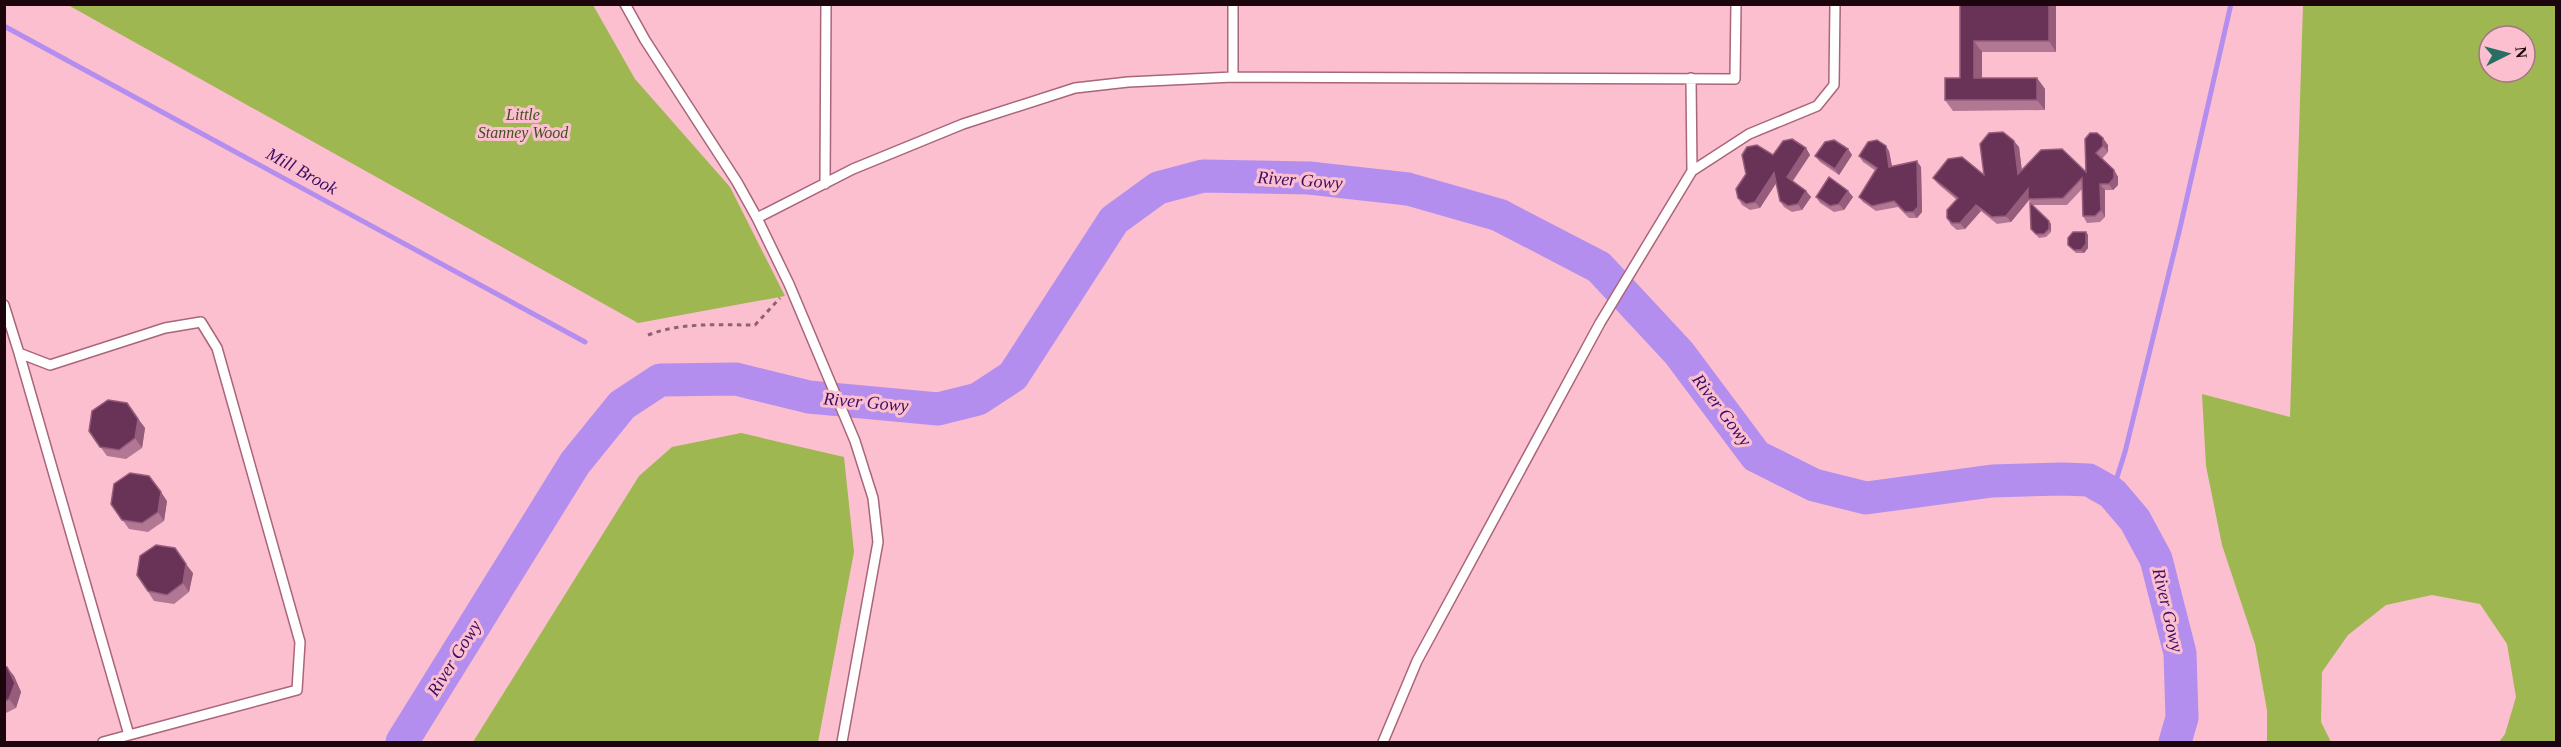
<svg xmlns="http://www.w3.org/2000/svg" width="2561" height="747" font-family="'Times New Roman',serif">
	<rect width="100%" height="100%" fill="#fcbfcf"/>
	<path fill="#9eb750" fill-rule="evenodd" d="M 68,5 L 593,5 L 635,79 L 730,187 L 785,296 L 638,323 Z
		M 2303,5 L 2556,5 L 2556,742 L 2499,742 L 2505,734 L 2516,697 L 2507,644 L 2480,604 L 2432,595 L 2386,605 L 2348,635 L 2322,672 L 2321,722 L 2331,742 L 2267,742 L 2267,710 L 2255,644 L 2222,545 L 2206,466 L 2202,394 L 2290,417 ZM 2489,36 L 2525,36 L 2525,72 L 2489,72 Z
		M 741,433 L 844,457 L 854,552 L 818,742 L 473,742 L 639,476 L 672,447 Z"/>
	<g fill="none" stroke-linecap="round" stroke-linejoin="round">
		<path stroke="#b48eee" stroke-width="5" d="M 4,26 L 585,342
			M 2112,493 L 2125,452 L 2180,228 L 2231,4"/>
		<path stroke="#b48eee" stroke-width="33" d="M 402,742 L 575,463 L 622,405 L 660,380 L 736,379 L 809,397 L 938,409 L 978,399 L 1013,376 L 1114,220 L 1158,188 L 1203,176 L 1309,178 L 1408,189 L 1499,215 L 1599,267 L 1679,353 L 1756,456 L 1814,485 L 1866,498 L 1992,481 L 2062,479 L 2089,480 L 2112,493 L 2135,520 L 2156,559 L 2180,653 L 2182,718 L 2175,742"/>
		<defs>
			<path id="lane" d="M 625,4 L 645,40 L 737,182 L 757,218 L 789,284 L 855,441 L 873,498 L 878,542 L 842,742
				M 1233,4 L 1233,77 L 1735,79 L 1736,4
				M 1691,78 L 1692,171 L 1749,134 L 1817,106 L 1834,85 L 1835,4
				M 825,184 L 826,4
				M 757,218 L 853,169 L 963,124 L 1075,88 L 1128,82 L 1233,77
				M 4,305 L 19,353 L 50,365 L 165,328 L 201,322 L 217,348 L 300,642 L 297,690 L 103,742
				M 19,353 L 129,735
				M 1383,742 L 1417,661 L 1600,323 L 1692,171"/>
		</defs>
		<use href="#lane" stroke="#a96579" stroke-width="12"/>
		<path stroke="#8d636f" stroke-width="3" stroke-dasharray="4.5 4.5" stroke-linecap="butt" d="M 648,335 C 682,322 719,325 755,325 L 780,298"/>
		<use href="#lane" stroke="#fff" stroke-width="9"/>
	</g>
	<path fill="#b27893" d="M 1960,4 L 2056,4 L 2056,52 L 1982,52 L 1982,78 L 2037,78 L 2045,89 L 2045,110 L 1953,111 L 1945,100 L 1960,78 Z
		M 2085,139 L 2108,145 L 2108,152 L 2102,159 L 2114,170 L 2118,177 L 2118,185 L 2113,190 L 2105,190 L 2105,217 L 2100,222 L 2087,223 L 2083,216 L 2082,189 L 2067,205 L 2033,205 L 2051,224 L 2051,232 L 2046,237 L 2039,238 L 2031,229 L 2032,205 L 2029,200 L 2011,222 L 1997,224 L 1981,211 L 1965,229 L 1957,230 L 1951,225 L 1947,218 L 1957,200 L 1938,184 L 1933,178 L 1984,175 L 2019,147 L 2022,171 L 2086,172 Z
		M 1806,148 L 1810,155 L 1793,181 L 1806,191 L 1811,197 L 1802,210 L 1792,212 L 1784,207 L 1780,201 L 1776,182 L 1760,208 L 1750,210 L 1742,205 L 1738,198 L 1746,174 L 1773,155 Z
		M 1848,149 L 1852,155 L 1839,175 L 1820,162 L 1815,156 Z
		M 1889,151 L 1892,166 L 1921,167 L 1922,212 L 1917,218 L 1909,218 L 1898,207 L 1876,211 L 1863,202 L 1859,197 L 1876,171 L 1863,162 L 1859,156 Z
		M 1848,191 L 1853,197 L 1844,210 L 1834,212 L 1820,203 L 1816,197 Z
		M 2086,232 L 2088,235 L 2088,248 L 2084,253 L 2076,253 L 2068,245 Z
		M 127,403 L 145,428 L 142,448 L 126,459 L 107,456 L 89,431 Z
		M 167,501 L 164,521 L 148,532 L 129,529 L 111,504 Z
		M 193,573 L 189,592 L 174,604 L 154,601 L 137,575 Z
		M 4,666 L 14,676 L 21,692 L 16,708 L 4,714 Z"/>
	<path fill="#955c7b" d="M 2049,4 L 2056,4 L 2056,52 L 2049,41 Z
		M 1974,41 L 1982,52 L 1982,89 L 1974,78 Z
		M 2037,78 L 2045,89 L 2045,110 L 2037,100 Z
		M 2103,138 L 2108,145 L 2108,152 L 2103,146 Z
		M 2014,141 L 2019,147 L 2023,181 L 2018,174 Z
		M 1886,146 L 1889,151 L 1893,172 L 1889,167 Z
		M 1806,148 L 1810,155 L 1791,183 L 1787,177 Z
		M 1848,149 L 1852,155 L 1839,175 L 1835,169 Z
		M 1917,161 L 1921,167 L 1922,212 L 1917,218 L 1913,212 Z
		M 2114,170 L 2118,177 L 2118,185 L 2113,190 L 2109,184 Z
		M 1774,173 L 1779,179 L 1760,208 L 1755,202 Z
		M 2100,184 L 2105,190 L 2105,217 L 2101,210 Z
		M 2028,189 L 2029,200 L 2011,222 L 2006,216 Z
		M 1806,191 L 1811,197 L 1802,210 L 1798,204 Z
		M 1848,191 L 1853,197 L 1844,210 L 1839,204 Z
		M 1976,205 L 1981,211 L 1965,229 L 1960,223 Z
		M 2049,221 L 2051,224 L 2051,232 L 2049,229 Z
		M 2086,232 L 2088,235 L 2088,248 L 2084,253 L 2081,250 Z
		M 138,419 L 145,428 L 142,448 L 135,438 Z
		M 161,492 L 167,501 L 164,521 L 158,512 Z
		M 186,564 L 193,573 L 189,592 L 183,583 Z
		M 7,667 L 14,676 L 21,692 L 16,708 L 9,699 Z"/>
	<path fill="#693257" stroke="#955c7b" stroke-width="1.5" d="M 1960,4 L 2049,4 L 2049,41 L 1974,41 L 1974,78 L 2037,78 L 2037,100 L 1945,100 L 1945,78 L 1960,78 Z
		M 2003,132 L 2014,141 L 2018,174 L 2041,150 L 2062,149 L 2086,172 L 2085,139 L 2090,133 L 2097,133 L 2103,138 L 2103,146 L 2096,153 L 2114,170 L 2114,178 L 2109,184 L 2100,184 L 2101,210 L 2095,216 L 2083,216 L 2082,178 L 2063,198 L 2028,199 L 2028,189 L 2006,216 L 1992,217 L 1976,205 L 1960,223 L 1952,223 L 1947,218 L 1947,210 L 1958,198 L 1933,178 L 1948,159 L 1962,157 L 1984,175 L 1980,144 L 1989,133 Z
		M 1792,139 L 1806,148 L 1787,177 L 1806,191 L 1798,204 L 1788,206 L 1780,201 L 1774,173 L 1755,202 L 1746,204 L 1738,198 L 1736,189 L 1746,174 L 1742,155 L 1747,147 L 1757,145 L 1773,155 L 1783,141 Z
		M 1834,140 L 1848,149 L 1835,169 L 1815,156 L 1825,142 Z
		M 1877,140 L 1886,146 L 1889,167 L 1917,161 L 1918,207 L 1913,212 L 1905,212 L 1894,201 L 1872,206 L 1859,197 L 1877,168 L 1859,156 L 1868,142 Z
		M 1829,177 L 1848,191 L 1839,204 L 1830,206 L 1816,197 Z
		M 2030,203 L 2049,221 L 2049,229 L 2044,234 L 2036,234 L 2031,229 Z
		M 2073,232 L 2086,232 L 2086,244 L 2081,250 L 2074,250 L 2068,245 L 2068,238 Z
		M 108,400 L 127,403 L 138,419 L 135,438 L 119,450 L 100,447 L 89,431 L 92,411 Z
		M 130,473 L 149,476 L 161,492 L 158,512 L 142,523 L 122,520 L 111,504 L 114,484 Z
		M 156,545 L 175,548 L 186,564 L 183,583 L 167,595 L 148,591 L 137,575 L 140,556 Z
		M 4,666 L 7,667 L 15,683 L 9,699 L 4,702 Z"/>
	<g text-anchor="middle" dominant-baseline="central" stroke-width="6" stroke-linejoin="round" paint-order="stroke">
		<g font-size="16" font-style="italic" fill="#444f22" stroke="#fcbfcf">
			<text x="523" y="114">Little<tspan x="523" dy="18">Stanney Wood</tspan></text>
		</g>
		<g font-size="18" font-style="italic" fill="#3a0e63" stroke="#fcbfcf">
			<text transform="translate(302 171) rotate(29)">Mill Brook</text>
			<text transform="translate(1300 180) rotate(4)">River Gowy</text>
			<text transform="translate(866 402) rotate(5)">River Gowy</text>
			<text transform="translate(1722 410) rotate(53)">River Gowy</text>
			<text transform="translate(2168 610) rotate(77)">River Gowy</text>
			<text transform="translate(454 658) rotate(-58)">River Gowy</text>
		</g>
	</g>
	<rect width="2561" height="747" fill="none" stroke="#1d050d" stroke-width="12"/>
	<g transform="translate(2507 54) rotate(84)"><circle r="28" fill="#fcbfcf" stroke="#a37581" stroke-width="1.5"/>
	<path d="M0-4.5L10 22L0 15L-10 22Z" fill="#286e63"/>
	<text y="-9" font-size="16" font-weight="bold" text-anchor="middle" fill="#1d050d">N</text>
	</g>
</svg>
